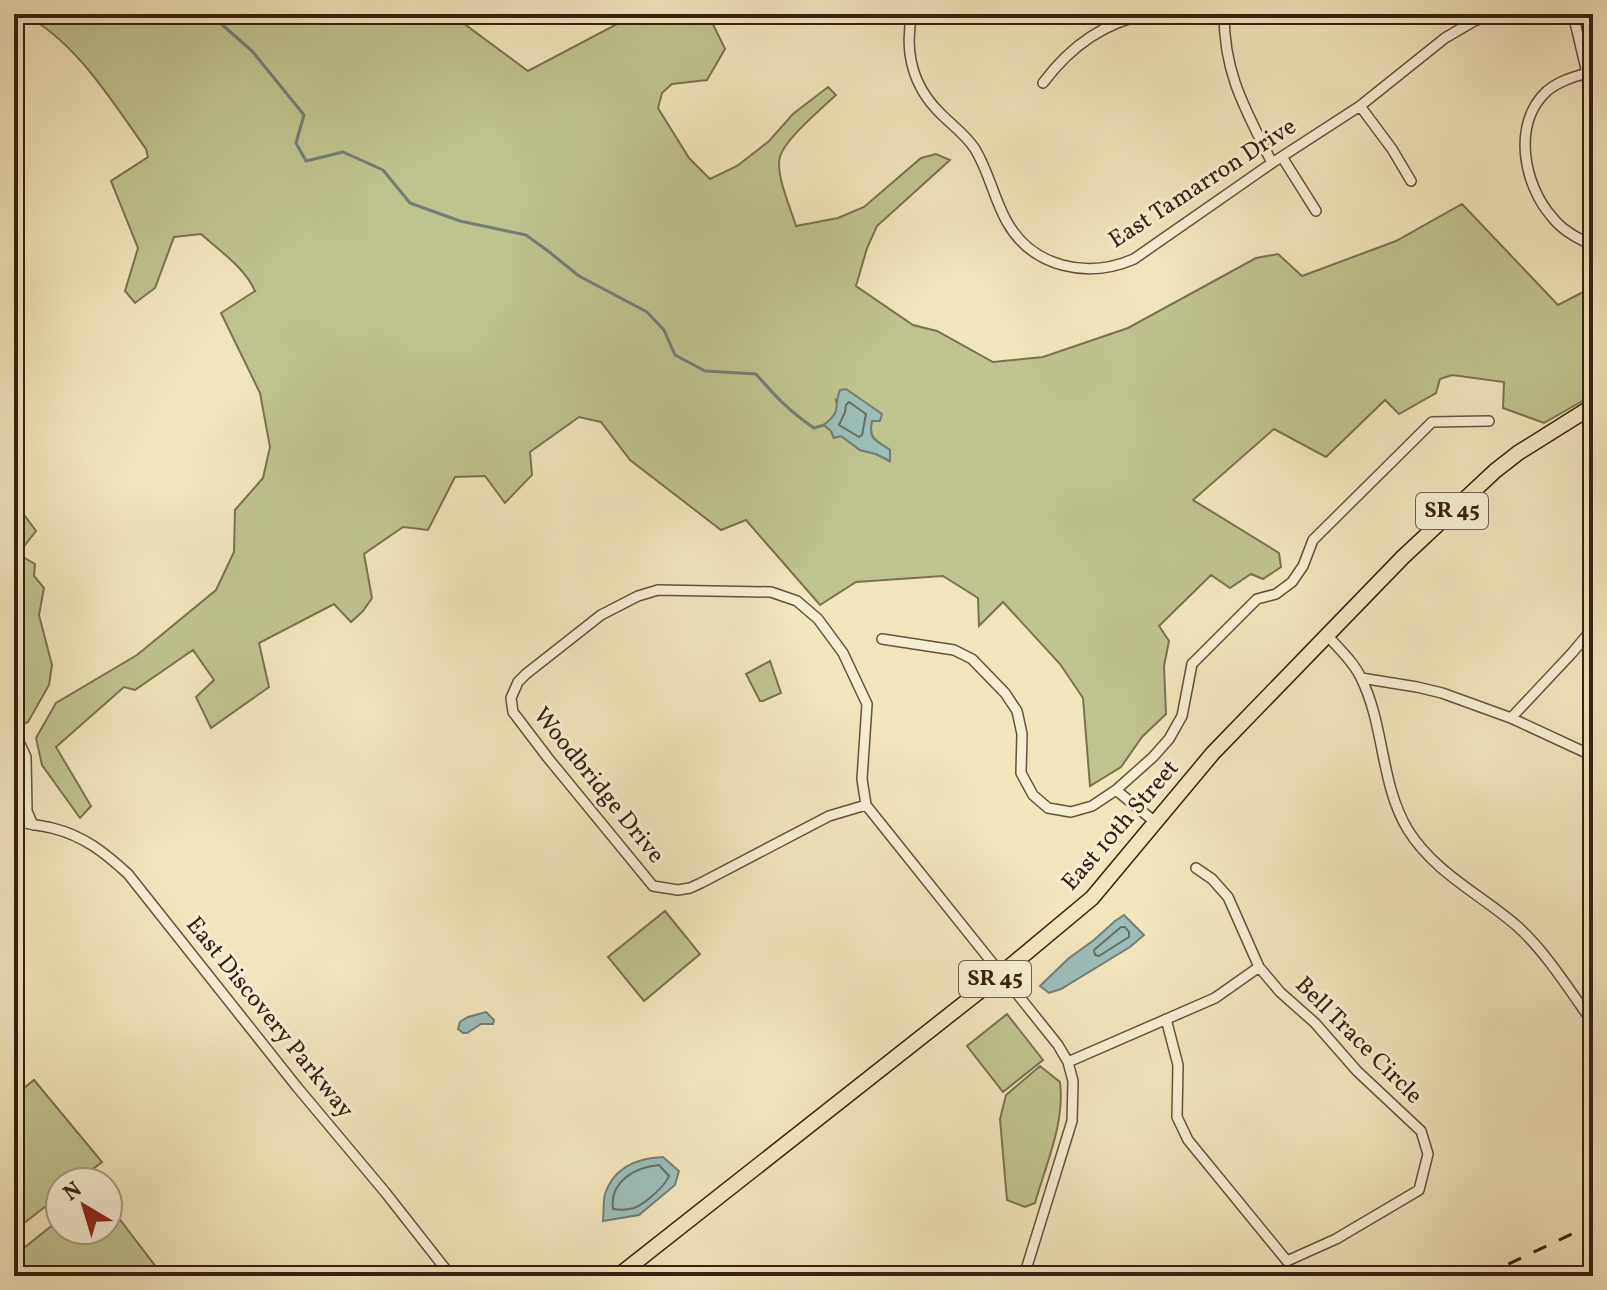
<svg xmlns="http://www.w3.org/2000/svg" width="1607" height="1290" font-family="Vollkorn,serif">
	<rect width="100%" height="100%" fill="#f1e5bc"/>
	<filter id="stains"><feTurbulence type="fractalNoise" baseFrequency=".0025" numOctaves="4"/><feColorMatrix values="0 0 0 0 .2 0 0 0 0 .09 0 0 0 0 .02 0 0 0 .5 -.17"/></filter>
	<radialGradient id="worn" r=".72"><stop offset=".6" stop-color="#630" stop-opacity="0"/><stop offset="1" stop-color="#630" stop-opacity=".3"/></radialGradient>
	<path fill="#bfc38d" stroke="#7a724f" stroke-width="2" fill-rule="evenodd" d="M 24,14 L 451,14 L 528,71 L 636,14 L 713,14 L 710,18 L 725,49 L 707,80 L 672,84 L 662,93 L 658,108 L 689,158 L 710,179 L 737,166 L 769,141 L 793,114 L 828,87 L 836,95 C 822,108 784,140 780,157 C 775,174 791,209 796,226 L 838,218 L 864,207 L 921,158 L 936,154 L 950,160 L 877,226 L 867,248 L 856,286 L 913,325 L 937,331 L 993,362 L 1043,357 L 1128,328 L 1256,258 L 1278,254 L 1302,276 L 1396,241 L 1462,204 L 1558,305 L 1593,287 L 1593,395 L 1544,423 L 1503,408 L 1504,382 L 1452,375 L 1440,379 L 1436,393 L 1399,414 L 1385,400 L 1326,457 L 1274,429 L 1193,500 L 1279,553 L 1281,567 L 1263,579 L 1251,574 L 1230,588 L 1211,575 L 1159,626 L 1169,641 L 1164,666 L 1166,714 L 1142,737 L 1121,767 L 1090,786 L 1083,698 L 1060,664 L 1003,602 L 979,626 L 978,598 L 943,576 L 856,582 L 820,605 L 746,520 L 721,530 L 630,460 L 601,422 L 579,417 L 530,452 L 532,475 L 505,503 L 485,476 L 455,477 L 428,530 L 403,527 L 364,554 L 372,598 L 363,611 L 351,622 L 334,604 L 259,643 L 269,687 L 211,728 L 196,697 L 214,680 L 193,650 L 135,690 L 124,687 L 56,747 L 91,806 L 80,818 L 42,765 L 36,738 L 56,703 L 137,655 L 216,590 L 234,552 L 235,510 L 263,478 L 270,447 L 260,393 L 221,313 L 255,291 C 245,268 220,251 201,234 L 174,237 L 155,288 L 135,303 L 125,291 L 138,248 L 111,181 L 148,157 L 146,149 C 111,100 78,44 24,14 ZM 836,400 L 872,420 C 868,440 876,440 890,450 L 889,461 L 876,454 L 860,450 L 840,435 L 834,438 L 831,431 L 824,425 L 835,416 L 838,409 Z
		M 14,501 L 36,531 L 18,554 L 35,564 L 34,576 L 44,588 L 39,615 L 52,665 L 49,685 L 28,722 L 19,726 L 14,720 Z
		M 770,661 L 781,693 L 763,701 L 760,701 L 746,674 Z
		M 665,911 L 700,954 L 644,1001 L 608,957 Z
		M 1007,1014 L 1043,1060 L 1003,1092 L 967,1046 Z
		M 1040,1066 L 1060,1082 C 1065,1123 1046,1164 1035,1203 L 1025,1207 L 1007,1200 L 1000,1119 L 1006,1095 Z
		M 34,1080 L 102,1162 L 76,1182 L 60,1182 L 60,1195 L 14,1231 L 14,1096 Z
		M 108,1204 L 163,1276 L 14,1276 L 14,1256 L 60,1219 L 60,1230 L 108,1230 Z"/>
	<path fill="#9cbdb8" stroke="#737e75" stroke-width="2" d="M 846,389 L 882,414 L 880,421 L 872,421 C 868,440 876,440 890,450 L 890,461 L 876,454 L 860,450 L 841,436 L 834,438 L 831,431 L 824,425 C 844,408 832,409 840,390 Z
		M 1124,915 L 1144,935 L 1130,947 L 1061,989 L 1049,993 L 1040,986 L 1069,958 L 1094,940 L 1115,921 Z
		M 486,1012 L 494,1020 L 493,1024 L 481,1024 L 467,1033 L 463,1033 L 458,1029 L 460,1022 L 468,1017 Z
		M 663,1157 L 679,1171 L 675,1185 L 639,1215 L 603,1221 C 604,1212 603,1202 605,1194 C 614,1167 638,1158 663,1157 Z"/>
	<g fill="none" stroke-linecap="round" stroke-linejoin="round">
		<path stroke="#696e64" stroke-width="2" d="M 849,402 L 866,414 L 862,435 L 859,437 L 839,425 L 845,412 L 846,405 Z
			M 1121,927 L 1125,927 L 1129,932 L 1129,937 L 1099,956 L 1095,955 L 1094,950 Z
			M 659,1165 L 669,1176 C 665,1186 645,1204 634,1208 C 627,1210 619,1210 613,1209 C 609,1182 635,1167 659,1165 Z"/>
		<path stroke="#737e75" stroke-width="3" d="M 210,14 L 252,51 L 304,115 L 296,143 L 306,161 L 343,152 L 383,170 L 410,203 L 460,221 L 526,235 L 548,251 L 579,276 L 647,312 L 664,330 L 675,355 L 705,371 L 756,374 C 775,396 789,411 814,428 L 824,425"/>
		<defs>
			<path id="street" d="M 912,14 C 904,52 913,87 941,114 C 953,126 966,135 975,149 C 989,172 994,199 1007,222 C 1033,268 1088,279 1134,259 L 1272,163 L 1360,106 L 1445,38 L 1474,21 L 1495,14
				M 1224,14 C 1224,75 1246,110 1272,163
				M 1573,14 L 1587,73
				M 1043,83 C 1069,48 1104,22 1148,14
				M 1360,106 L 1392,149 L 1411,181
				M 1593,140 L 1587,73 C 1573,77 1559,81 1547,91 C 1512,123 1523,184 1552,217 C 1562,230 1578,239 1593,245
				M 1282,157 L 1316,211
				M 658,590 L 771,592 L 797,601 L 818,619 L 843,653 L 867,704 L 862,779 L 866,805 L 829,816 L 701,883 L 690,888 L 678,890 L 653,886 L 548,758 L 513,712 L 511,698 L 518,682 L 526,674 L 601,615 L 638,596 Z
				M 1327,635 C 1339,649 1354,662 1361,678 C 1385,726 1380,784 1408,830 C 1435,873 1480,894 1517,926 C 1546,952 1570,991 1593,1023
				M 882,639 L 954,650 L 972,659 L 1005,693 L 1017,711 L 1022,734 L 1021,773 L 1033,795 L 1048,808 L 1071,812 L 1092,806 L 1116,790 L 1153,757 L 1169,739 L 1182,716 L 1192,664 L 1257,599 L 1276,594 L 1292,582 L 1303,566 L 1313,540 L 1432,422 L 1489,421
				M 1361,678 L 1417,687 L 1442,693 L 1511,718 L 1593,756
				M 1511,718 L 1572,653 L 1593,628
				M 14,731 L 26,757 L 27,811 L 33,825
				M 1116,790 L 1155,822
				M 866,805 L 1058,1045 L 1068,1062 L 1073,1081 L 1072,1121 L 1024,1276
				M 14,821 C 27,824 39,825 52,828 C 84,836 104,852 128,874 L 297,1087 L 385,1192 L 451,1276
				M 1166,1019 L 1178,1065 L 1177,1117 L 1188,1140 L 1287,1261 L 1336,1239 L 1419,1190 L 1428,1154 L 1421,1131 L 1357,1071 L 1315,1023 L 1280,992 L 1259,967 L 1228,897 L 1212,879 L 1196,868
				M 1068,1062 L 1215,998 L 1259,967"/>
			<path id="primary" d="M 618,1276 L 990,983 L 1092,898 L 1213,753 L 1403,557 L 1495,471 L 1518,453 L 1593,406"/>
		</defs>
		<use href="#street" stroke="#65513c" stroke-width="12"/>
		<use href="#primary" stroke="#362011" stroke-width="17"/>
		<use href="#street" stroke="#f6eed3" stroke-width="9"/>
		<use href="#primary" stroke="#f1e5bc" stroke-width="14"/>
		<path stroke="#362011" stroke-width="3" stroke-dasharray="14 14" stroke-linecap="butt" d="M 1483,1276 L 1593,1224"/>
	</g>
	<g text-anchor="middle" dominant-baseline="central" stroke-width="6" stroke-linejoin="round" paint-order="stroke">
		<g fill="#f6eed3" stroke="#705e4b" stroke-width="2">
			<rect x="1416" y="493" width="72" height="36" rx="6"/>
			<rect x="959" y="961" width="72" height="36" rx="6"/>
		</g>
		<g font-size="22" font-weight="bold" fill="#362011">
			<text x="1452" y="511">SR 45</text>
			<text x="995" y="979">SR 45</text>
		</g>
		<g font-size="24" fill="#362011" stroke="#f6eed3">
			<text transform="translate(1203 184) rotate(-33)">East Tamarron Drive</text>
			<text transform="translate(598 786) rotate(51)">Woodbridge Drive</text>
			<text transform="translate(1121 826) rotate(-49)">East 10th Street</text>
			<text transform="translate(269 1018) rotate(51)">East Discovery Parkway</text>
			<text transform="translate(1358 1041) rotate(45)">Bell Trace Circle</text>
		</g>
	</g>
	<rect width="1607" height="1290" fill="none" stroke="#f1e5bc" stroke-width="48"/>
	<rect x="16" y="16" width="1575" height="1258" fill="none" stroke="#362011" stroke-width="4"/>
	<rect x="24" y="24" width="1559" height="1242" fill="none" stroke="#362011" stroke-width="2"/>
	<g transform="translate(84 1206) rotate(322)"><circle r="38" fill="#f6eed3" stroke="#a99c85" stroke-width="2"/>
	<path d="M0-6L14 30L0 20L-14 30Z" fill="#8f2418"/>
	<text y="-12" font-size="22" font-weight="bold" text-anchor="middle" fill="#362011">N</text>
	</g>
	<rect width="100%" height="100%" filter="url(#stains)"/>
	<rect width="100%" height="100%" fill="url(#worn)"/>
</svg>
